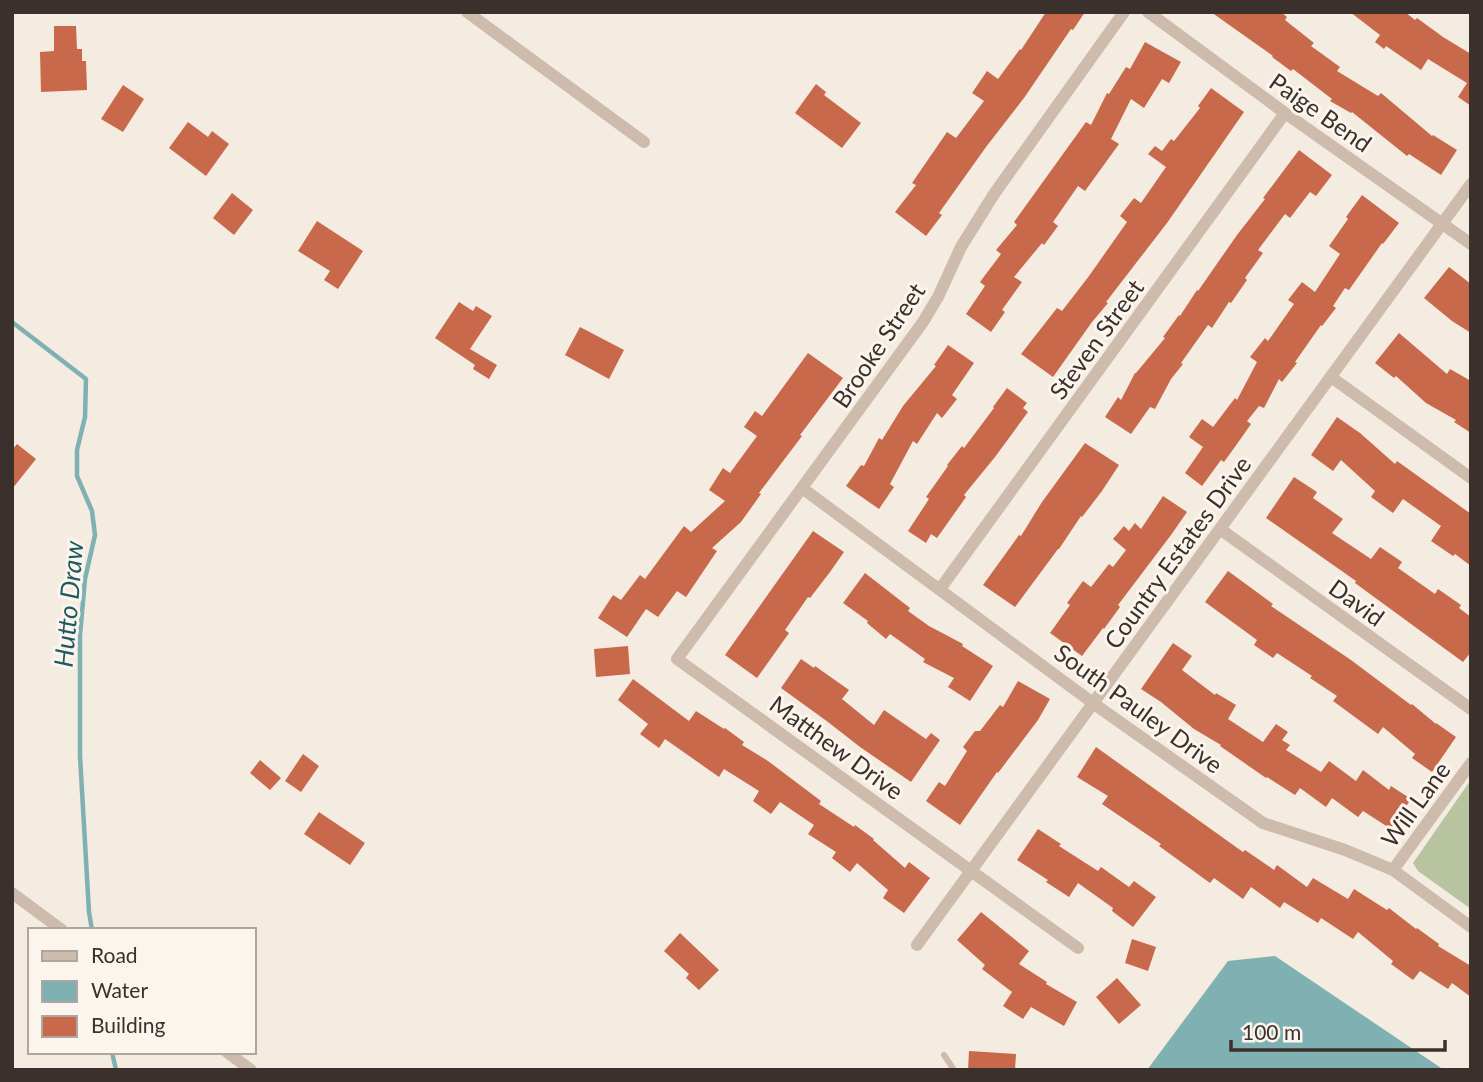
<svg xmlns="http://www.w3.org/2000/svg" width="1483" height="1082" font-family="Lato,sans-serif">
	<rect width="100%" height="100%" fill="#f4ebe1"/>
	<path fill="#b8c4a0" d="M 1470,781 L 1471,781 L 1471,909 L 1418,871 L 1413,863 Z"/>
	<path fill="#7fb0b2" d="M 1275,956 L 1444,1070 L 1147,1070 L 1228,961 Z"/>
	<g fill="none" stroke-linecap="round" stroke-linejoin="round">
		<path stroke="#7fb0b2" stroke-width="4.5" d="M 12,322 L 86,379 L 85,417 L 77,450 L 77,476 L 92,511 L 95,535 L 85,579 L 80,635 L 80,756 L 89,912 L 92,930
			M 112,1052 L 116,1070"/>
	</g>
	<path fill="#c8694b" d="M 1046,12 L 1085,12 L 1073,30 L 1071,29 L 1024,98 L 986,147 L 939,213 L 942,215 L 926,236 L 895,212 L 916,185 L 912,183 L 947,132 L 956,138 L 984,101 L 972,93 L 987,71 L 998,79 L 1020,49 L 1021,50 Z
		M 1211,12 L 1281,12 L 1287,17 L 1285,20 L 1314,43 L 1311,46 L 1340,67 L 1337,71 L 1378,96 L 1381,93 L 1432,136 L 1433,135 L 1457,150 L 1441,175 L 1409,154 L 1407,156 L 1352,112 L 1351,113 L 1330,101 L 1332,99 L 1293,69 L 1291,71 L 1272,57 L 1273,56 Z
		M 1350,12 L 1405,12 L 1415,20 L 1417,18 L 1443,37 L 1471,54 L 1471,106 L 1458,97 L 1467,83 L 1428,59 L 1421,70 L 1386,46 L 1384,49 L 1375,42 L 1380,35 Z
		M 54,26 L 76,26 L 77,49 L 82,49 L 82,61 L 86,61 L 87,90 L 41,92 L 40,52 L 54,51 Z
		M 1145,42 L 1181,62 L 1169,83 L 1162,79 L 1144,108 L 1131,99 L 1111,139 L 1119,144 L 1085,191 L 1078,186 L 1053,222 L 1058,226 L 1044,245 L 1042,243 L 1014,277 L 1022,282 L 1002,310 L 1005,312 L 991,332 L 966,314 L 985,286 L 980,282 L 1001,254 L 996,250 L 1017,225 L 1014,222 L 1086,122 L 1091,125 L 1107,93 L 1109,94 L 1126,67 L 1130,69 Z
		M 816,84 L 826,92 L 824,95 L 861,123 L 842,148 L 795,113 Z
		M 123,85 L 144,99 L 123,132 L 101,119 Z
		M 1211,88 L 1244,112 L 1167,223 L 1106,302 L 1108,303 L 1092,322 L 1053,377 L 1021,354 L 1057,308 L 1062,311 L 1089,276 L 1127,222 L 1120,216 L 1134,198 L 1141,203 L 1166,167 L 1148,154 L 1155,146 L 1162,151 L 1171,139 L 1174,141 L 1200,108 L 1198,106 Z
		M 188,122 L 208,137 L 212,131 L 229,144 L 206,176 L 169,148 Z
		M 1299,150 L 1332,175 L 1316,196 L 1310,192 L 1290,218 L 1285,214 L 1258,250 L 1263,253 L 1245,278 L 1247,280 L 1231,303 L 1229,302 L 1212,328 L 1208,325 L 1181,363 L 1183,364 L 1171,379 L 1155,409 L 1150,407 L 1131,434 L 1105,417 L 1118,397 L 1121,400 L 1135,373 L 1136,373 L 1165,338 L 1163,337 L 1179,315 L 1180,316 L 1197,290 L 1198,291 L 1237,235 L 1265,199 L 1263,198 Z
		M 232,193 L 253,210 L 234,235 L 213,218 Z
		M 1362,195 L 1399,223 L 1383,244 L 1382,243 L 1349,290 L 1345,288 L 1333,306 L 1336,308 L 1322,326 L 1321,325 L 1295,362 L 1297,363 L 1282,382 L 1279,379 L 1264,408 L 1259,406 L 1247,421 L 1251,424 L 1237,444 L 1224,462 L 1221,460 L 1202,486 L 1185,473 L 1203,447 L 1189,437 L 1202,419 L 1213,427 L 1235,398 L 1237,400 L 1257,362 L 1250,357 L 1265,338 L 1268,341 L 1294,304 L 1288,300 L 1302,282 L 1315,292 L 1340,254 L 1329,246 L 1348,219 L 1346,217 Z
		M 317,221 L 363,251 L 338,289 L 324,280 L 330,271 L 298,251 Z
		M 1449,267 L 1471,284 L 1471,333 L 1452,321 L 1424,298 Z
		M 459,302 L 473,311 L 476,306 L 492,316 L 470,349 L 497,365 L 489,379 L 473,369 L 475,365 L 435,338 Z
		M 580,327 L 624,350 L 609,379 L 565,355 Z
		M 1399,333 L 1447,374 L 1450,369 L 1471,381 L 1471,433 L 1454,422 L 1456,420 L 1426,403 L 1396,376 L 1394,378 L 1375,363 Z
		M 948,345 L 974,363 L 952,395 L 957,399 L 942,418 L 937,413 L 917,444 L 913,441 L 890,484 L 894,487 L 879,509 L 846,486 L 861,465 L 864,466 L 879,438 L 882,440 L 903,406 L 936,366 L 934,365 Z
		M 808,353 L 843,378 L 800,435 L 802,436 L 759,493 L 761,494 L 741,522 L 712,548 L 717,551 L 686,597 L 677,591 L 658,617 L 646,609 L 627,637 L 598,618 L 613,595 L 621,600 L 640,575 L 645,579 L 684,526 L 691,532 L 725,501 L 709,490 L 723,468 L 730,473 L 757,436 L 744,427 L 755,411 L 762,416 Z
		M 1007,388 L 1027,403 L 1023,408 L 1028,412 L 995,457 L 964,495 L 966,497 L 937,538 L 931,534 L 926,543 L 908,531 L 929,499 L 926,497 L 948,466 L 947,465 L 962,446 L 964,448 L 994,408 L 993,407 Z
		M 1337,417 L 1360,433 L 1395,464 L 1397,461 L 1471,514 L 1471,566 L 1455,554 L 1453,556 L 1431,541 L 1441,526 L 1403,499 L 1393,513 L 1371,497 L 1375,491 L 1341,460 L 1333,471 L 1311,455 Z
		M 1085,443 L 1119,465 L 1102,491 L 1082,517 L 1081,516 L 1059,549 L 1058,549 L 1015,607 L 983,585 L 1019,535 L 1021,536 L 1042,502 Z
		M 17,444 L 36,459 L 12,489 L 12,450 Z
		M 1294,477 L 1317,492 L 1313,498 L 1343,519 L 1332,533 L 1371,559 L 1380,547 L 1402,562 L 1398,568 L 1435,594 L 1438,589 L 1461,605 L 1459,608 L 1471,617 L 1471,652 L 1463,662 L 1355,583 L 1356,581 L 1266,518 Z
		M 1163,496 L 1187,512 L 1171,535 L 1118,605 L 1120,607 L 1104,629 L 1103,628 L 1082,656 L 1050,633 L 1070,605 L 1067,603 L 1083,581 L 1091,587 L 1109,564 L 1113,567 L 1126,550 L 1113,539 L 1124,526 L 1129,531 L 1135,523 L 1141,529 Z
		M 813,531 L 844,552 L 830,572 L 810,598 L 808,597 L 785,630 L 789,633 L 757,678 L 725,655 Z
		M 1228,571 L 1273,604 L 1271,606 L 1351,660 L 1411,705 L 1412,704 L 1436,724 L 1436,723 L 1456,737 L 1432,772 L 1412,758 L 1415,754 L 1383,727 L 1378,734 L 1333,701 L 1337,696 L 1310,678 L 1312,676 L 1277,653 L 1273,658 L 1254,645 L 1257,640 L 1205,602 Z
		M 865,573 L 910,608 L 908,611 L 929,626 L 963,644 L 962,646 L 993,666 L 970,701 L 948,687 L 954,678 L 923,662 L 925,659 L 890,634 L 886,639 L 867,623 L 868,621 L 843,603 Z
		M 1173,643 L 1192,656 L 1182,670 L 1215,695 L 1216,693 L 1236,705 L 1228,719 L 1263,742 L 1276,724 L 1288,732 L 1282,740 L 1290,745 L 1286,750 L 1321,772 L 1329,761 L 1356,781 L 1363,770 L 1389,790 L 1391,786 L 1411,799 L 1391,829 L 1363,811 L 1358,817 L 1332,798 L 1326,807 L 1300,788 L 1295,795 L 1267,777 L 1266,778 L 1220,746 L 1221,745 L 1194,729 L 1161,702 L 1141,689 Z
		M 628,646 L 630,674 L 596,677 L 594,649 Z
		M 801,659 L 814,668 L 815,666 L 849,690 L 842,699 L 874,725 L 884,710 L 926,739 L 931,733 L 940,740 L 911,782 L 860,747 L 828,722 L 781,688 Z
		M 633,679 L 689,721 L 696,711 L 724,729 L 725,728 L 744,742 L 742,745 L 768,761 L 821,801 L 819,804 L 854,827 L 855,825 L 874,839 L 873,840 L 905,868 L 909,862 L 930,878 L 904,913 L 883,898 L 888,890 L 857,863 L 850,872 L 832,858 L 836,852 L 808,834 L 814,825 L 780,802 L 771,814 L 753,801 L 759,791 L 724,769 L 719,777 L 665,739 L 659,748 L 640,734 L 648,724 L 618,700 Z
		M 1018,681 L 1050,699 L 1038,720 L 998,773 L 997,772 L 960,825 L 926,801 L 939,782 L 945,786 L 967,751 L 963,747 L 975,731 L 980,731 L 1000,705 L 1003,707 Z
		M 1096,747 L 1243,852 L 1245,850 L 1274,870 L 1277,865 L 1307,887 L 1313,878 L 1348,899 L 1354,889 L 1387,910 L 1389,908 L 1416,929 L 1417,928 L 1439,944 L 1438,946 L 1471,966 L 1471,997 L 1452,983 L 1448,989 L 1420,971 L 1413,980 L 1391,964 L 1393,961 L 1358,932 L 1353,939 L 1321,918 L 1318,923 L 1284,902 L 1280,908 L 1251,887 L 1243,899 L 1214,878 L 1210,883 L 1159,846 L 1161,844 L 1102,804 L 1108,796 L 1077,777 Z
		M 303,754 L 319,766 L 301,792 L 285,781 Z
		M 260,760 L 281,778 L 270,790 L 250,773 Z
		M 319,812 L 365,843 L 350,865 L 304,834 Z
		M 1038,829 L 1061,844 L 1059,846 L 1098,871 L 1101,867 L 1129,887 L 1134,881 L 1156,897 L 1133,927 L 1112,911 L 1113,908 L 1078,883 L 1069,897 L 1046,882 L 1048,880 L 1017,860 Z
		M 981,912 L 1029,951 L 1019,964 L 1047,982 L 1046,984 L 1077,1002 L 1064,1026 L 1031,1007 L 1023,1019 L 1003,1006 L 1012,992 L 982,969 L 985,965 L 957,940 Z
		M 680,933 L 719,970 L 699,990 L 686,978 L 689,974 L 664,951 Z
		M 1132,939 L 1156,947 L 1148,971 L 1125,963 Z
		M 1117,978 L 1141,1005 L 1119,1024 L 1096,997 Z
		M 969,1051 L 1016,1054 L 1015,1070 L 968,1070 Z"/>
	<g fill="none" stroke-linecap="round" stroke-linejoin="round">
		<path stroke="#cdbbac" stroke-width="6" d="M 944,1055 L 954,1070"/>
		<path stroke="#cdbbac" stroke-width="12" d="M 467,12 L 644,142
			M 1148,12 L 1285,113 L 1471,244
			M 1331,377 L 1471,478
			M 802,488 L 1097,706 L 1263,823 L 1345,850 L 1393,870 L 1471,927
			M 1220,529 L 1471,709
			M 940,589 L 1285,113
			M 1393,870 L 1471,763
			M 12,893 L 62,930
			M 917,945 L 1471,184
			M 1078,948 L 677,659 L 923,322 L 938,297 L 961,247 L 994,194 L 1124,12
			M 227,1052 L 251,1070"/>
	</g>
	<g text-anchor="middle" dominant-baseline="central" stroke-width="6" stroke-linejoin="round" paint-order="stroke">
		<g font-size="24" fill="#3b302b" stroke="#fbf5ee">
			<text transform="translate(1321 112) rotate(35)">Paige Bend</text>
			<text transform="translate(1096 339) rotate(-54)">Steven Street</text>
			<text transform="translate(878 345) rotate(-56)">Brooke Street</text>
			<text transform="translate(1177 552) rotate(-54)">Country Estates Drive</text>
			<text transform="translate(1357 602) rotate(36)">David</text>
			<text transform="translate(1139 708) rotate(36)">South Pauley Drive</text>
			<text transform="translate(837 747) rotate(36)">Matthew Drive</text>
			<text transform="translate(1415 804) rotate(-54)">Will Lane</text>
		</g>
		<g font-size="26" font-style="italic" fill="#1f5a5e" stroke="#fbf5ee">
			<text transform="translate(68 604) rotate(-85)">Hutto Draw</text>
		</g>
	</g>
	<rect width="1483" height="1082" fill="none" stroke="#3b302b" stroke-width="28"/>
	<rect x="28" y="928" width="228" height="126" fill="#fbf5ee" stroke="#aea6a0" stroke-width="2"/>
	<rect x="42" y="951" width="35" height="10" fill="#cdbbac" stroke="#aea6a0" stroke-width="2"/>
	<text x="91" y="963" font-size="21" fill="#3b302b">Road</text>
	<rect x="42" y="981" width="35" height="21" fill="#7fb0b2" stroke="#aea6a0" stroke-width="2"/>
	<text x="91" y="998" font-size="21" fill="#3b302b">Water</text>
	<rect x="42" y="1016" width="35" height="21" fill="#c8694b" stroke="#aea6a0" stroke-width="2"/>
	<text x="91" y="1033" font-size="21" fill="#3b302b">Building</text>
	<path d="M1231 1040v10h214v-10" fill="none" stroke="#3b302b" stroke-width="3.5"/>
	<text x="1242" y="1040" font-size="21" fill="#3b302b" stroke="#fbf5ee" stroke-width="5" paint-order="stroke">100 m</text>
</svg>
